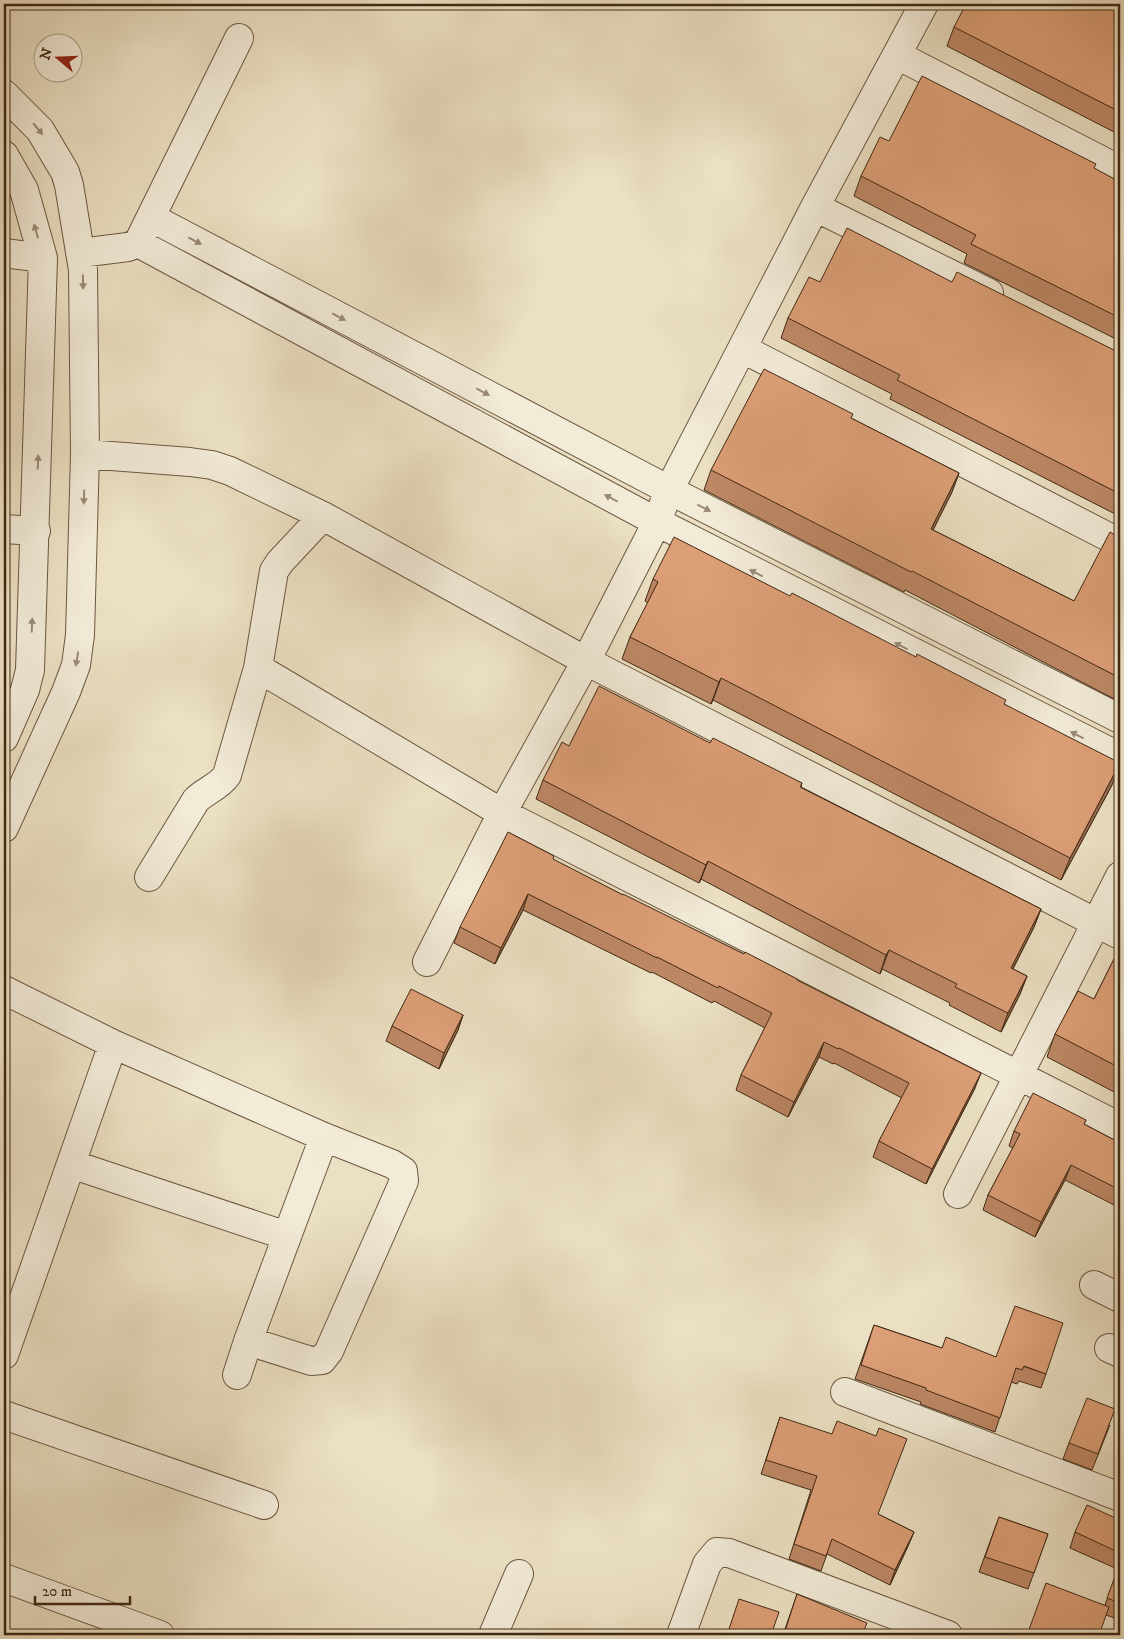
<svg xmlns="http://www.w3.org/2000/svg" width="1124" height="1639" font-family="'IM FELL DW Pica',serif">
	<rect width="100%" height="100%" fill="#ebe0c3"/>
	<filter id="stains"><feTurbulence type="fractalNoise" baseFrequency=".004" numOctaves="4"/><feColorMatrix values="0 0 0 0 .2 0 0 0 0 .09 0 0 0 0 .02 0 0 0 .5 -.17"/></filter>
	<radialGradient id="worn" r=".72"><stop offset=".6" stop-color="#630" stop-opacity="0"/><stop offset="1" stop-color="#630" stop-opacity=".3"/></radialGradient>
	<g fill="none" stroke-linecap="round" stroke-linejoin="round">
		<defs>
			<path id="street" d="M 897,55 L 1120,170
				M 4,94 L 40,130 L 65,172 L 69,185 L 83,270 L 85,454 L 80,635 L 76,665 L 66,692 L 4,828
				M 4,155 L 24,190 L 43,258 L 30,670 L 25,690 L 4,738
				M 815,207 L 989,293
				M 152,218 L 669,490 L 1120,719
				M 138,243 L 657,522 L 1120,757
				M 4,253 L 43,258
				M 80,253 L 128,247 L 138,243 L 239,38
				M 743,349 L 1120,543
				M 85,454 L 190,462 L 212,465 L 230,471 L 323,516 L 586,661 L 1120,935
				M 4,529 L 36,531
				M 258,668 L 502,813 L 1120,1127
				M 149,877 L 196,800 C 205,791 220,786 227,775 L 258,668 L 274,571 L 280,562 L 323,516
				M 427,962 L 502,813 L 586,661 L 657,522 L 669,490 L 815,207 L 924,4
				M 4,990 L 113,1044 L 324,1137 L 392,1164 L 403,1171 L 404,1181 L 329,1351 L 322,1360 L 311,1361 L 248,1341
				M 71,1164 L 287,1236
				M 958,1194 L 1120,876
				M 1094,1285 L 1120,1298
				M 1109,1348 L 1120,1353
				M 4,1355 L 113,1044
				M 237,1375 L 248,1341 L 324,1137
				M 845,1392 L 1120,1497
				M 4,1415 L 264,1505
				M 4,1578 L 160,1635
				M 493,1635 L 519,1574
				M 681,1635 L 707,1564 L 717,1552 L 729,1553 L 948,1635"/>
		</defs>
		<use href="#street" stroke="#6c5740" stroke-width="30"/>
		<use href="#street" stroke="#f2ebd8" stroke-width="28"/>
	</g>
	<path fill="#bd8865" stroke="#412914" d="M 1120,4 L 1120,130 L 1118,134 L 947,46 L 954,27 Z
		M 889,141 L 1094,169 L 1120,182 L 1120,341 L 964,263 L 967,254 L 854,196 L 861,176 Z
		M 820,282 L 952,282 L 1120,353 L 1120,526 L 1117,524 L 1119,516 L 890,399 L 892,394 L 781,338 L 788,318 Z
		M 851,418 L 959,473 L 952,492 L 933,530 L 1074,601 L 1120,538 L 1120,702 L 905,590 L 904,592 L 704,490 L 711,470 Z
		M 653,579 L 1004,704 L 1112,785 L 1061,880 L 713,700 L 711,704 L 622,659 L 630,637 L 648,603 L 645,601 Z
		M 710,743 L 802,783 L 801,787 L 1041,909 L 1034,927 L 1013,969 L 1027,976 L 1020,994 L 1001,1032 L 949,1005 L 950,1003 L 882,969 L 880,974 L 701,879 L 699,883 L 536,799 L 543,780 Z
		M 553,860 L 623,895 L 797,980 L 975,1088 L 926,1184 L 873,1157 L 879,1141 L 902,1098 L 834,1063 L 833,1064 L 819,1057 L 788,1117 L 736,1090 L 741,1075 L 765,1028 L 714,1001 L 712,1003 L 652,972 L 651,973 L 523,910 L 495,964 L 454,943 L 460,927 Z
		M 1120,947 L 1120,1095 L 1047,1057 L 1055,1034 L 1094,999 Z
		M 463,1015 L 458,1030 L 439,1069 L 386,1041 L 392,1026 Z
		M 1086,1120 L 1084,1124 L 1120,1143 L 1120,1205 L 1119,1205 L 1118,1207 L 1065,1180 L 1035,1237 L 983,1210 L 988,1195 L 1013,1148 L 1009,1146 L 1014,1131 Z
		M 874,1325 L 942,1348 L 996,1357 L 1046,1374 L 1041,1388 L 1019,1381 L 1017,1384 L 1011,1382 L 995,1432 L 920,1404 L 921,1402 L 855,1379 Z
		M 780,1417 L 878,1514 L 914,1532 L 908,1546 L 890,1585 L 827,1554 L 821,1571 L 789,1559 L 811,1490 L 761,1474 Z
		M 1110,1425 L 1092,1470 L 1063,1459 L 1069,1443 Z
		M 999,1517 L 1048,1534 L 1028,1589 L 979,1572 Z
		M 1120,1520 L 1120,1557 L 1115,1568 L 1070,1548 L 1075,1532 Z
		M 1120,1563 L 1120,1620 L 1106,1615 L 1105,1605 Z
		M 797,1594 L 863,1635 L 783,1635 Z"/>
	<path fill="#9a6f53" stroke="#412914" d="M 959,473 L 952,492 L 924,548 L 931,529 Z
		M 721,678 L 713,700 L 711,704 L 719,682 Z
		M 1120,763 L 1112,785 L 1061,880 L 1070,858 Z
		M 708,861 L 701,879 L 699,883 L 706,865 Z
		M 528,894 L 523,910 L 495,964 L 501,948 Z
		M 1041,909 L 1034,927 L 1004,986 L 1011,968 Z
		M 889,950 L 882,969 L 880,974 L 886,955 Z
		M 1027,976 L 1020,994 L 1001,1032 L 1008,1013 Z
		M 463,1015 L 458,1030 L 439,1069 L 444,1053 Z
		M 824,1042 L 819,1057 L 788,1117 L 794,1102 Z
		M 981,1073 L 975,1088 L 926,1184 L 932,1169 Z
		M 1071,1165 L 1065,1180 L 1035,1237 L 1041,1222 Z
		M 914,1532 L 908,1546 L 890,1585 L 895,1570 Z"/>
	<path fill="#dc9e76" stroke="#412914" d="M 966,4 L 1120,4 L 1120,112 L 954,27 Z
		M 922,76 L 1096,164 L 1094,168 L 1120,182 L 1120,318 L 971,244 L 976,235 L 861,176 L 880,137 L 889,141 Z
		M 847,228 L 952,282 L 957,272 L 1120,353 L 1120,494 L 897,380 L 900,375 L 788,318 L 809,277 L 820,282 Z
		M 764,369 L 853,414 L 851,418 L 959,473 L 931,529 L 1074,601 L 1110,532 L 1120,538 L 1120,678 L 912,571 L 911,572 L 711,470 Z
		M 674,537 L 790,596 L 792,593 L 916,657 L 917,654 L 1006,700 L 1004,704 L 1120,763 L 1070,858 L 721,678 L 719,682 L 630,637 L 658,582 L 653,579 Z
		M 599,686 L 710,743 L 713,738 L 802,783 L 800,787 L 1041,909 L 1011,968 L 1027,976 L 1008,1013 L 955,987 L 957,984 L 889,950 L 886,955 L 708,861 L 706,865 L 543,780 L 562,742 L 569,746 Z
		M 508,832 L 554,856 L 553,859 L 623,895 L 623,894 L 744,954 L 745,952 L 797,979 L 797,980 L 981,1073 L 932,1169 L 879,1141 L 909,1083 L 839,1048 L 838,1049 L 824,1042 L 794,1102 L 741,1075 L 772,1013 L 719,986 L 718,988 L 657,957 L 657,958 L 528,894 L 501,948 L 460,927 Z
		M 1120,947 L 1120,1068 L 1055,1034 L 1078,991 L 1094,999 Z
		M 411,989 L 463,1015 L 444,1053 L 392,1026 Z
		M 1033,1093 L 1086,1120 L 1084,1124 L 1120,1143 L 1120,1190 L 1071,1165 L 1041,1222 L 988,1195 L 1020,1134 L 1014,1131 Z
		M 1015,1306 L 1063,1323 L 1046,1374 L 1024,1366 L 1022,1370 L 1016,1368 L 1000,1418 L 926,1390 L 926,1388 L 861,1365 L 874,1325 L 942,1348 L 946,1337 L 996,1357 Z
		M 1087,1398 L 1115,1409 L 1098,1454 L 1069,1443 Z
		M 780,1417 L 832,1434 L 837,1421 L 876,1436 L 879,1428 L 907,1439 L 878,1514 L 914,1532 L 895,1570 L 832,1539 L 826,1556 L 794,1544 L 817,1476 L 766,1460 Z
		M 1087,1505 L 1120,1520 L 1120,1553 L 1075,1532 Z
		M 999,1517 L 1048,1534 L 1034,1573 L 985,1557 Z
		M 1120,1563 L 1120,1603 L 1107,1598 Z
		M 1046,1583 L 1109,1607 L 1099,1635 L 1027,1635 Z
		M 797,1594 L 867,1623 L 862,1635 L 787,1635 L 784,1634 Z
		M 739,1599 L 779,1612 L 771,1635 L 727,1635 Z"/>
	<defs><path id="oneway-solid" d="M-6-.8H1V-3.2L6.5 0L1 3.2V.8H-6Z" transform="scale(1.25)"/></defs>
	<g fill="#9a8a76">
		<use href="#oneway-solid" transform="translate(38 129) rotate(50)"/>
		<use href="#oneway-solid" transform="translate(36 231) rotate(-106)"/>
		<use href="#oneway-solid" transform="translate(195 241) rotate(28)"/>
		<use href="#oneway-solid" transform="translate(83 282) rotate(89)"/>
		<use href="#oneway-solid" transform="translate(339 317) rotate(28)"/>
		<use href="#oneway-solid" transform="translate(483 392) rotate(28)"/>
		<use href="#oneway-solid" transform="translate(38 462) rotate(-88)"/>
		<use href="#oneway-solid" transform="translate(84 497) rotate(92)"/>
		<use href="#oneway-solid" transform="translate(611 498) rotate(-152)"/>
		<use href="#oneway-solid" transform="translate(704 508) rotate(27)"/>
		<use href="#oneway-solid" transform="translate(756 573) rotate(-153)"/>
		<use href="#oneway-solid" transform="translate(32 625) rotate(-88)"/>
		<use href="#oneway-solid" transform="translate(901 646) rotate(-153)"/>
		<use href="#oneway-solid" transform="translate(77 659) rotate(99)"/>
		<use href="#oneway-solid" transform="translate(1077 735) rotate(-153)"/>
	</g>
	<rect width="1124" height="1639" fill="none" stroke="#ebe0c3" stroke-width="20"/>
	<rect x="5" y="5" width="1114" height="1629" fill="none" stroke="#412914" stroke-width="2.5"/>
	<rect x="10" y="10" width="1104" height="1619" fill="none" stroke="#412914"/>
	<g transform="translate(58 58) rotate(289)"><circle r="24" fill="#f2ebd8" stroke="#ab9d8a"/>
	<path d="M0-4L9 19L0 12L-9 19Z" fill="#8f2418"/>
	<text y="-8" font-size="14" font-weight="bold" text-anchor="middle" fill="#412914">N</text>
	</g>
	<path d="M35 1596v8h95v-8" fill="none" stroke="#412914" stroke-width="2.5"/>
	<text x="42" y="1596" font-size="15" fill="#412914" stroke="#f2ebd8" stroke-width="4" paint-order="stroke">20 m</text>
	<rect width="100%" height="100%" filter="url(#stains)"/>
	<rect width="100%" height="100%" fill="url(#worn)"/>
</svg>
